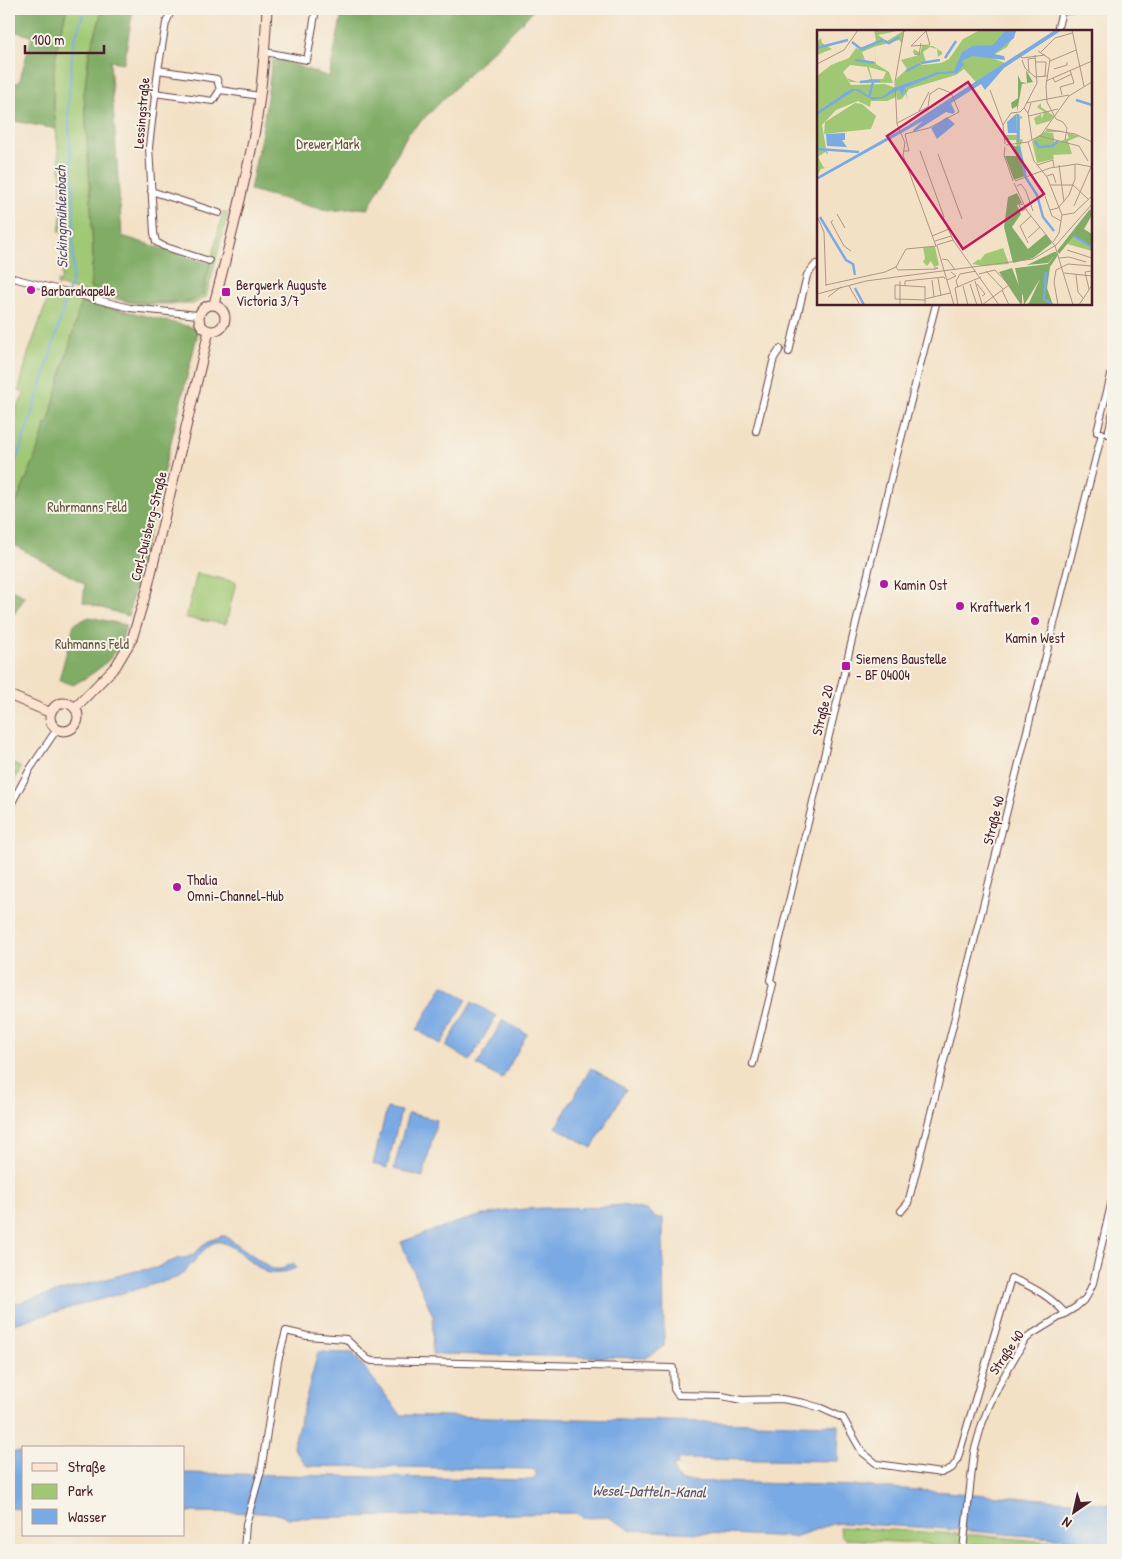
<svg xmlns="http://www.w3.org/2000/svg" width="1122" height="1559" font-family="'Patrick Hand',sans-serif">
	<rect width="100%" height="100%" fill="#f7f3e8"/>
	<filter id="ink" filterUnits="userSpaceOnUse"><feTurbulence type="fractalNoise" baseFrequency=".02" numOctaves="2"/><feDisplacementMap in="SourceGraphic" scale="10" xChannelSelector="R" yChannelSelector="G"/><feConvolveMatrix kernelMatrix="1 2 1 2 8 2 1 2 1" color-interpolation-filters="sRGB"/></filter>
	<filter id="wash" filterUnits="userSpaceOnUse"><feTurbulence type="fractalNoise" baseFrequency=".0096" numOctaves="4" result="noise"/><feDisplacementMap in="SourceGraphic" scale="20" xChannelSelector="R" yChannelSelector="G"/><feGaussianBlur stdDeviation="1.12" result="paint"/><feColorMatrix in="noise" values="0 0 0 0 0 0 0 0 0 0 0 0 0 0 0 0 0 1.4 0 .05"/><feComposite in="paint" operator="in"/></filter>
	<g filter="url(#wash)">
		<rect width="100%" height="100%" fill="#f3e1c6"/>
		<path fill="#a0c874" stroke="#757450" d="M 67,9 L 103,9 L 89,54 L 84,94 L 91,203 L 93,257 L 90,288 L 100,290 L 203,294 L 223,212 L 228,214 L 206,297 L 193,304 L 136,304 L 57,285 L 58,281 L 60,282 L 62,278 L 63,231 L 59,232 C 67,190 54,134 53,91 C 52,63 59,35 67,9 Z
			M 52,293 L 134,313 L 81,303 L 48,424 L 45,424 C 40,456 23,490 9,520 L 9,433 L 12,428 L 10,427 L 18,404 L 19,404 L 25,393 L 19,390 L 27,357 L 46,304 Z
			M 197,573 L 236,582 L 226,624 L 186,618 Z
			M 9,761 L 21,768 L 9,789 Z
			M 840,1527 L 975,1535 L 1113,1548 L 1113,1550 L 1049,1550 L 975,1544 L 958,1549 L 948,1548 L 945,1545 L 845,1539 L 841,1535 Z"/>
		<path fill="#80ac66" stroke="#656648" d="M 9,9 L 67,9 C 59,35 53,62 53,90 C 53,103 55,116 56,129 L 9,120 L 9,82 L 19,83 L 32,36 L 9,30 Z
			M 103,9 L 133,9 L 124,63 L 110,61 L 122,236 L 210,264 L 203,294 L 192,301 L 153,303 L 129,301 L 100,290 L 90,288 L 93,257 L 91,203 L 84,94 L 89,54 Z
			M 343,9 L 535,9 L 407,135 L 368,209 L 358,208 L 328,211 L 250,190 L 263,127 L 272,61 L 275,58 L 329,77 Z
			M 81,303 L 134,313 L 195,328 L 198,332 L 128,616 L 83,602 L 85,584 L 12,544 L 9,550 L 9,520 L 34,460 L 43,434 L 45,423 L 48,424 Z
			M 9,587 L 25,597 L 9,622 Z
			M 89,617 L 126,625 C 124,632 122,641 118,648 C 107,665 90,676 73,685 L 59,680 L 74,624 Z"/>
		<path fill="#7aaae4" stroke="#626488" d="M 443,985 L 467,999 L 441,1044 L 417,1030 Z
			M 472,1002 L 496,1016 L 470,1061 L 446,1046 Z
			M 503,1020 L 527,1034 L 502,1079 L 477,1065 Z
			M 591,1068 L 626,1089 L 592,1148 L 556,1127 Z
			M 387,1108 L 401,1111 L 387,1168 L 373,1164 Z
			M 408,1113 L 437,1120 L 423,1177 L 394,1169 Z
			M 622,1205 L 647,1210 L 655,1218 L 663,1218 L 664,1346 L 646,1358 L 432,1354 L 433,1316 L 401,1242 C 433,1231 466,1217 500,1212 C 540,1205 581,1210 622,1205 Z
			M 221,1236 L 225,1236 L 231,1240 L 272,1269 L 282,1269 L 293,1263 L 296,1268 C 287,1271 279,1275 269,1273 C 257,1271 231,1239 216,1242 C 202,1246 191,1270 176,1278 L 9,1325 L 9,1305 L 136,1271 L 156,1268 L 179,1258 L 186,1258 L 195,1253 L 207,1242 Z
			M 318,1352 L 353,1353 L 401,1415 L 839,1425 L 838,1461 L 678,1459 L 677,1465 L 673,1466 C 674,1473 676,1478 683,1481 L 861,1486 L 1113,1504 L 1113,1543 L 934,1528 L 841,1523 L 832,1524 L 794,1537 L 631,1530 L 608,1517 L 584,1518 L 576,1513 L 288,1518 L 274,1513 L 184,1512 L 184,1473 L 532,1480 L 536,1477 L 536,1472 L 532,1469 L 307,1466 L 293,1447 Z
			M 9,1452 L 24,1452 L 24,1509 L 9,1508 Z"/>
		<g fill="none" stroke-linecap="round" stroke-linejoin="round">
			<path stroke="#7aaae4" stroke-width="2" d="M 9,477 L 19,453 L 45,373 L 73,276 L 74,205 L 68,108 L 73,44 L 85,9"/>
		</g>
	</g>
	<g filter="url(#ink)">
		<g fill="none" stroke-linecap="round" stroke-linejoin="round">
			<defs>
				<path id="street" d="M 172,9 L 166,23 L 158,70 L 149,147 L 154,233 L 156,242 L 163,246 L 209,261
					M 1053,9 L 1062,11 L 1094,9
					M 1057,31 L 1062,11
					M 265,52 L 307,60 L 316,9
					M 220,90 L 260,96
					M 154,93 L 213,101 L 220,90 L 217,79 L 158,70
					M 151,191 L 219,213
					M 9,277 L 130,308 L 198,315
					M 789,352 L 807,275 L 816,264
					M 756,431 L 774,358 L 780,349
					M 1097,432 L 1113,367
					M 1108,434 L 1113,412
					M 9,808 L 30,769 L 57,729
					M 753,1064 L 773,984 L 770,980 L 893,470 L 936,304
					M 1113,1168 L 1113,1176
					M 901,1211 L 908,1203 L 917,1168 L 1102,433
					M 244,1550 L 246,1524 L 261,1471 L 278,1361 L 286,1331 L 307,1336 L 346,1339 L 367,1359 L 372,1361 L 673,1368 L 674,1389 L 678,1395 L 722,1396 L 742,1400 L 782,1399 L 804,1403 L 821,1408 L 843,1418 L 862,1452 L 877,1464 L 941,1473 L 952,1468 L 957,1461 L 1011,1278 C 1032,1286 1050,1296 1065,1313
					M 963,1550 L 974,1452 L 982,1424 L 989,1406 L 999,1385 L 1024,1341 L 1032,1334 L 1076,1307 L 1086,1298 L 1093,1283 L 1113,1196"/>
				<path id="secondary" d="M 214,304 C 229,247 244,189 255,130 C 262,90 265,49 267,9
					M199 318a13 13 0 1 1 26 0a13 13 0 1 1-26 0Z
					M 9,695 L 51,713
					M50 717a14 14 0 1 1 28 0a14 14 0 1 1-28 0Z
					M 75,708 L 116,666 L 132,639 L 147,590 L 209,331"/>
			</defs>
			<use href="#street" stroke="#633c42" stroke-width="8"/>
			<use href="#secondary" stroke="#633c42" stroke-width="11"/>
			<use href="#street" stroke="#fff" stroke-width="6"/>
			<use href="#secondary" stroke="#fde4d1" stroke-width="9"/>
		</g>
	</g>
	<g fill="#b5179e" stroke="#f7f3e8" stroke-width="2">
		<circle cx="31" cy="290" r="5"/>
		<rect x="221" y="287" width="10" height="10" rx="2.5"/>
		<circle cx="884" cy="584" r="5"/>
		<circle cx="960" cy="606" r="5"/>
		<circle cx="1035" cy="621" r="5"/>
		<rect x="841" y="661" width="10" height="10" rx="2.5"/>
		<circle cx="177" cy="887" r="5"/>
	</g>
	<g text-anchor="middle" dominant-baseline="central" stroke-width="4" stroke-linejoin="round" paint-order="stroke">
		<g font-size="14" fill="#4a1f2b" stroke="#f7f3e8">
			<text transform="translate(141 113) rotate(-85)">Lessingstraße</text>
			<text transform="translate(148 526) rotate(-76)">Carl-Duisberg-Straße</text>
			<text transform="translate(822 710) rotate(-76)">Straße 20</text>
			<text transform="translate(993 820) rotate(-76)">Straße 40</text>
			<text transform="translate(1006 1352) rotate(-56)">Straße 40</text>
		</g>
		<g font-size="14" fill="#645241" stroke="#f7f3e8">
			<text x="328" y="143">Drewer Mark</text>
			<text x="87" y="506">Ruhrmanns Feld</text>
			<text x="92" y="643">Ruhmanns Feld</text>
		</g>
		<g font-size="14" fill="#4a1f2b" stroke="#f7f3e8" text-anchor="start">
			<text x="236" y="284">Bergwerk Auguste<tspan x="236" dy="16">Victoria 3/7</tspan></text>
			<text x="41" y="290">Barbarakapelle</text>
			<text x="894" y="584">Kamin Ost</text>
			<text x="970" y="606">Kraftwerk 1</text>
			<text x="1035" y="637" text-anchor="middle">Kamin West</text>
			<text x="856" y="658">Siemens Baustelle<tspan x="856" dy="16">- BF 04004</tspan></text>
			<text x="187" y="879">Thalia<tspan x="187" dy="16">Omni-Channel-Hub</tspan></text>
		</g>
		<g font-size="15" font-style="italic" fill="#5b506c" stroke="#f7f3e8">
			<text transform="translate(61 217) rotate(-91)">Sickingmühlenbach</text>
			<text transform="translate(649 1491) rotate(1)">Wesel-Datteln-Kanal</text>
		</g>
	</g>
	<g transform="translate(817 30)">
		<rect width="275" height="275" fill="#f3e1c6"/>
		<path d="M 57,0 L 85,0 L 61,5 L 70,11 L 88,0 L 92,0 L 87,2 L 85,13 L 82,10 L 57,17 L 59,34 L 72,42 L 76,53 L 33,52 L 30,48 L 40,52 L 54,49 L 50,37 L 33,35 L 26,42 L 34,55 L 68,54 L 79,58 L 79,49 L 90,39 L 84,30 L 102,25 L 96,23 L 97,19 L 103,23 L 105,16 L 116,16 L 125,22 L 125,24 L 121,27 L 120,19 L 113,17 L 106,22 L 109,32 L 104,35 L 124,33 L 132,29 L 146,9 L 163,0 L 200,0 L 190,17 L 173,27 L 188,33 L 159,52 L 147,39 L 139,45 L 92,59 L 85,69 L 80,70 L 79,62 L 79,67 L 70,71 L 54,71 L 53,77 L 41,71 L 19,80 L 5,95 L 9,118 L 4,119 L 10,119 L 11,125 L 8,122 L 1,127 L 7,138 L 13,137 L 4,139 L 0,146 L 0,46 L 14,35 L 32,28 L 39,18 L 44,20 L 59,11 ZM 57,17 L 59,32 L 48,30 L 45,22 ZM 52,37 L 69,42 L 66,49 L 55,49 ZM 4,8 L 5,13 L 15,19 L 0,25 L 0,12 ZM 38,73 L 45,74 L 59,86 L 54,99 L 7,104 L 8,92 ZM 224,73 L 224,77 L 237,86 L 233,91 L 219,95 L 217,88 L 224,84 L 225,89 L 227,82 L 220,77 ZM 199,83 L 206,88 L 203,89 L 203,109 L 206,110 L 203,116 L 209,146 L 202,148 L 199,110 L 188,110 L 188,105 L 200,105 ZM 230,100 L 248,101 L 227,103 L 236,103 L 238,113 L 252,108 L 250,103 L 263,106 L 251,111 L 255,124 L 236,125 L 237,129 L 220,133 L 215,111 ZM 255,207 L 275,218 L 275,221 L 250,214 ZM 106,217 L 118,217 L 122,235 L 117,237 L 114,231 L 110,236 L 106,232 L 108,228 ZM 186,218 L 192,234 L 167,236 L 155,234 L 162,229 L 165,234 L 163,230 L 168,224 Z" fill="#a0c874" fill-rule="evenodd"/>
		<path d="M 209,40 L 216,52 L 205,54 L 200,82 L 200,76 L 195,79 L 194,73 L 201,68 L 201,45 L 204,52 L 210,53 ZM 195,115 L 201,117 L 207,146 L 197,150 L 188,126 L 200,126 ZM 200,163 L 205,173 L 200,175 L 204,184 L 195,197 L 211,219 L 229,204 L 235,213 L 216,228 L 196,233 L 187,197 L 191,167 ZM 273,179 L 275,185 L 267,199 L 275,204 L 275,218 L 256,207 L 242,224 L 240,221 ZM 237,222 L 239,222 L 241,225 L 233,237 L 230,258 L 236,275 L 208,275 L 212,273 L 223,249 L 207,275 L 206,266 L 202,257 L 205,264 L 205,273 L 204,275 L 182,242 L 195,238 L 202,256 L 198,238 L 231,234 L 239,223 L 231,233 L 210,235 Z" fill="#80ac66"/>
		<path d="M 189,0 L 199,0 L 197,8 L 177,24 L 187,26 L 188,30 L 155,26 L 145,31 L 147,35 L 140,43 L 122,44 L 88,58 L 91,70 L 87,59 L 86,66 L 82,60 L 66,68 L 56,70 L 38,60 L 0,85 L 0,82 L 34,59 L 41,59 L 53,67 L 65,67 L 77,58 L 121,42 L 137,41 L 145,22 L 156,16 L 176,15 ZM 238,0 L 245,0 L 187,38 L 168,60 L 164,54 L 117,84 L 134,73 L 138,82 L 136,84 L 129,82 L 97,102 L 96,100 L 106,91 L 0,150 L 0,147 L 92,95 ZM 199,84 L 200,103 L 191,103 L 190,92 ZM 130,87 L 138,94 L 120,109 L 114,98 ZM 28,103 L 28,110 L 25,110 L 30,117 L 10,116 L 9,104 Z" fill="#7aaae4"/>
		<path fill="none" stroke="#7aaae4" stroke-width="2.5" d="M 67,11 L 72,13 L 82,7M 35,12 L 44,19 L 66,10M 0,18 L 31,10M 128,28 L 139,11M 38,30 L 57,33M 104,33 L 123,30M 89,41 L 103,34M 43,52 L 63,51M 52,67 L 56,52M 259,70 L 275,75M 201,84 L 201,112M 218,111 L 222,117 L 235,116 L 241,111M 202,116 L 209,148 L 220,165 L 226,187 L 237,201M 1,119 L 42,122M 3,187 L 29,230 L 36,234 L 38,245M 256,206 L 275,217M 229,242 L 227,269 L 236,275M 38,258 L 47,275"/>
		<path fill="none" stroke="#af9388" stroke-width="1" d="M 255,0 L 267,56M 94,16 L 113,15 L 109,1M 94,16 L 110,0M 221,21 L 233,29 L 229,56 L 230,72 L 239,89 L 246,92 L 250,98 L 248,110M 224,22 L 238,8 L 255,3M 97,24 L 102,25 L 104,13M 201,24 L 205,28 L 228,25M 205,30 L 208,38 L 218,47 L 230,46M 233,31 L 259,20M 218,32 L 229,32 L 228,46M 0,34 L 27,20 L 41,0M 237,39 L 250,35 L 250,32M 212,43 L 211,29 L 218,28M 236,48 L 238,52 L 255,44M 229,51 L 275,31M 78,52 L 80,94 L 88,113 L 86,125 L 119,216M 78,52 L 87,0M 173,60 L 186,95 L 188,114M 245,65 L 243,57 L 257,53 L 253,40M 209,73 L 252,65M 214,73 L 211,83 L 215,110M 102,81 L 112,62M 211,83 L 207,78 L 220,53 L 218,25M 212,86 L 241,79M 80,93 L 111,77 L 113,64 L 122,58 L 134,63 L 142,82 L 112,98 L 88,104 L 92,121 L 86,121M 186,95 L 194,83 L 203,82 L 207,78M 229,99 L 258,104 L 275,112M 223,106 L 262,116 L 271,131M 211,112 L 217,131 L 230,147 L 245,185 L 242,203 L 236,212M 189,115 L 211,112 L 224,105 L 252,66 L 275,52M 188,117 L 187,125 L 196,151M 103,121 L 127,187M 121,124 L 145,189M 220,135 L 236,130 L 237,137M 242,135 L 247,172M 230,146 L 236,144 L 239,153M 198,151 L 233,138 L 260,134 L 275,137M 197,153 L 210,181 L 238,216 L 256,275M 233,155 L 256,155 L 271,169M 200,156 L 204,154 L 209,161 L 216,181M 228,166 L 235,186 L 244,191M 206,174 L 202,175 L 205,181 L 209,179M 257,176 L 274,137M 233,180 L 241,178 L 252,165 L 258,149 L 258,134M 20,184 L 28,198M 245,185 L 257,183 L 275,166M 0,186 L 7,202 L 9,256M 126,187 L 136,210 L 182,275M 16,190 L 14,192 L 27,216 L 34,221M 115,206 L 132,199M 211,208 L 223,197M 118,211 L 134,206M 211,213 L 203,196 L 214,186M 120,215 L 136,210M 250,220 L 275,228M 242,228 L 252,227 L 269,232M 125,229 L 131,230 L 138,240M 79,237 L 81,240 L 119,239 L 121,238 L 117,238M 169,241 L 186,259M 247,243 L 275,246M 162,244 L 178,240 L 192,255 L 165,275M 259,245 L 261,262 L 266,268M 121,248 L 124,266M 115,250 L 117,267M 130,250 L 139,246 L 134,242M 83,251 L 83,275M 158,251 L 165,274M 153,254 L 160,275M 160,254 L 168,264 L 165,266M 9,255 L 68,242 L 79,237 L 89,219 L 120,216 L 137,275M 32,256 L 43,275M 88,256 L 88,251 L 127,247 L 128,249M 146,256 L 151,275M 141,257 L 139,251 L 143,244 L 159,241M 272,259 L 268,242 L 275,241M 185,260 L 192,275M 0,264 L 49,251 L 216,229 L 239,215 L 275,174M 11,267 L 24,257M 108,269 L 133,263M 108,270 L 78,269 L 78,255 L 108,257M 108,274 L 108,256M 141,275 L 138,258 L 164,247M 241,275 L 237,252 L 239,240 L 251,234 L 275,236M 262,275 L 275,255"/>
		<path fill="#c2185b" fill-opacity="0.15" stroke="#c2185b" stroke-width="2.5" d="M 151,52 L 227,164 L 146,219 L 70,106 Z"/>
		<rect width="275" height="275" fill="none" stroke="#4a1f2b" stroke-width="2.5"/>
	</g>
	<rect width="1122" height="1559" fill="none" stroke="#f7f3e8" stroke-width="30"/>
	<rect x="22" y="1446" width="162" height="90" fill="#f7f3e8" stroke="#b29e9c"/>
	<rect x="32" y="1463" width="25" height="8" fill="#fde4d1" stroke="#b29e9c"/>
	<text x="68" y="1472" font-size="15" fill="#4a1f2b">Straße</text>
	<rect x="32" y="1484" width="25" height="15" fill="#a0c874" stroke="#b29e9c"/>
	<text x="68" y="1496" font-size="15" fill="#4a1f2b">Park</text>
	<rect x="32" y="1509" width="25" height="15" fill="#7aaae4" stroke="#b29e9c"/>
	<text x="68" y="1522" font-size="15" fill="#4a1f2b">Wasser</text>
	<g transform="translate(1074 1512) rotate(214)" stroke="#f7f3e8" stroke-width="4" paint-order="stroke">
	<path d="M0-4L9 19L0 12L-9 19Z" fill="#4a1f2b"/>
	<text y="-8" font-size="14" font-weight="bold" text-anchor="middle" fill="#4a1f2b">N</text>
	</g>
	<path d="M25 45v8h79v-8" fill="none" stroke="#4a1f2b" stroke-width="2.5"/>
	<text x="32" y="45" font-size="15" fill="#4a1f2b" stroke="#f7f3e8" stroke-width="4" paint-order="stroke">100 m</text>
</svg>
